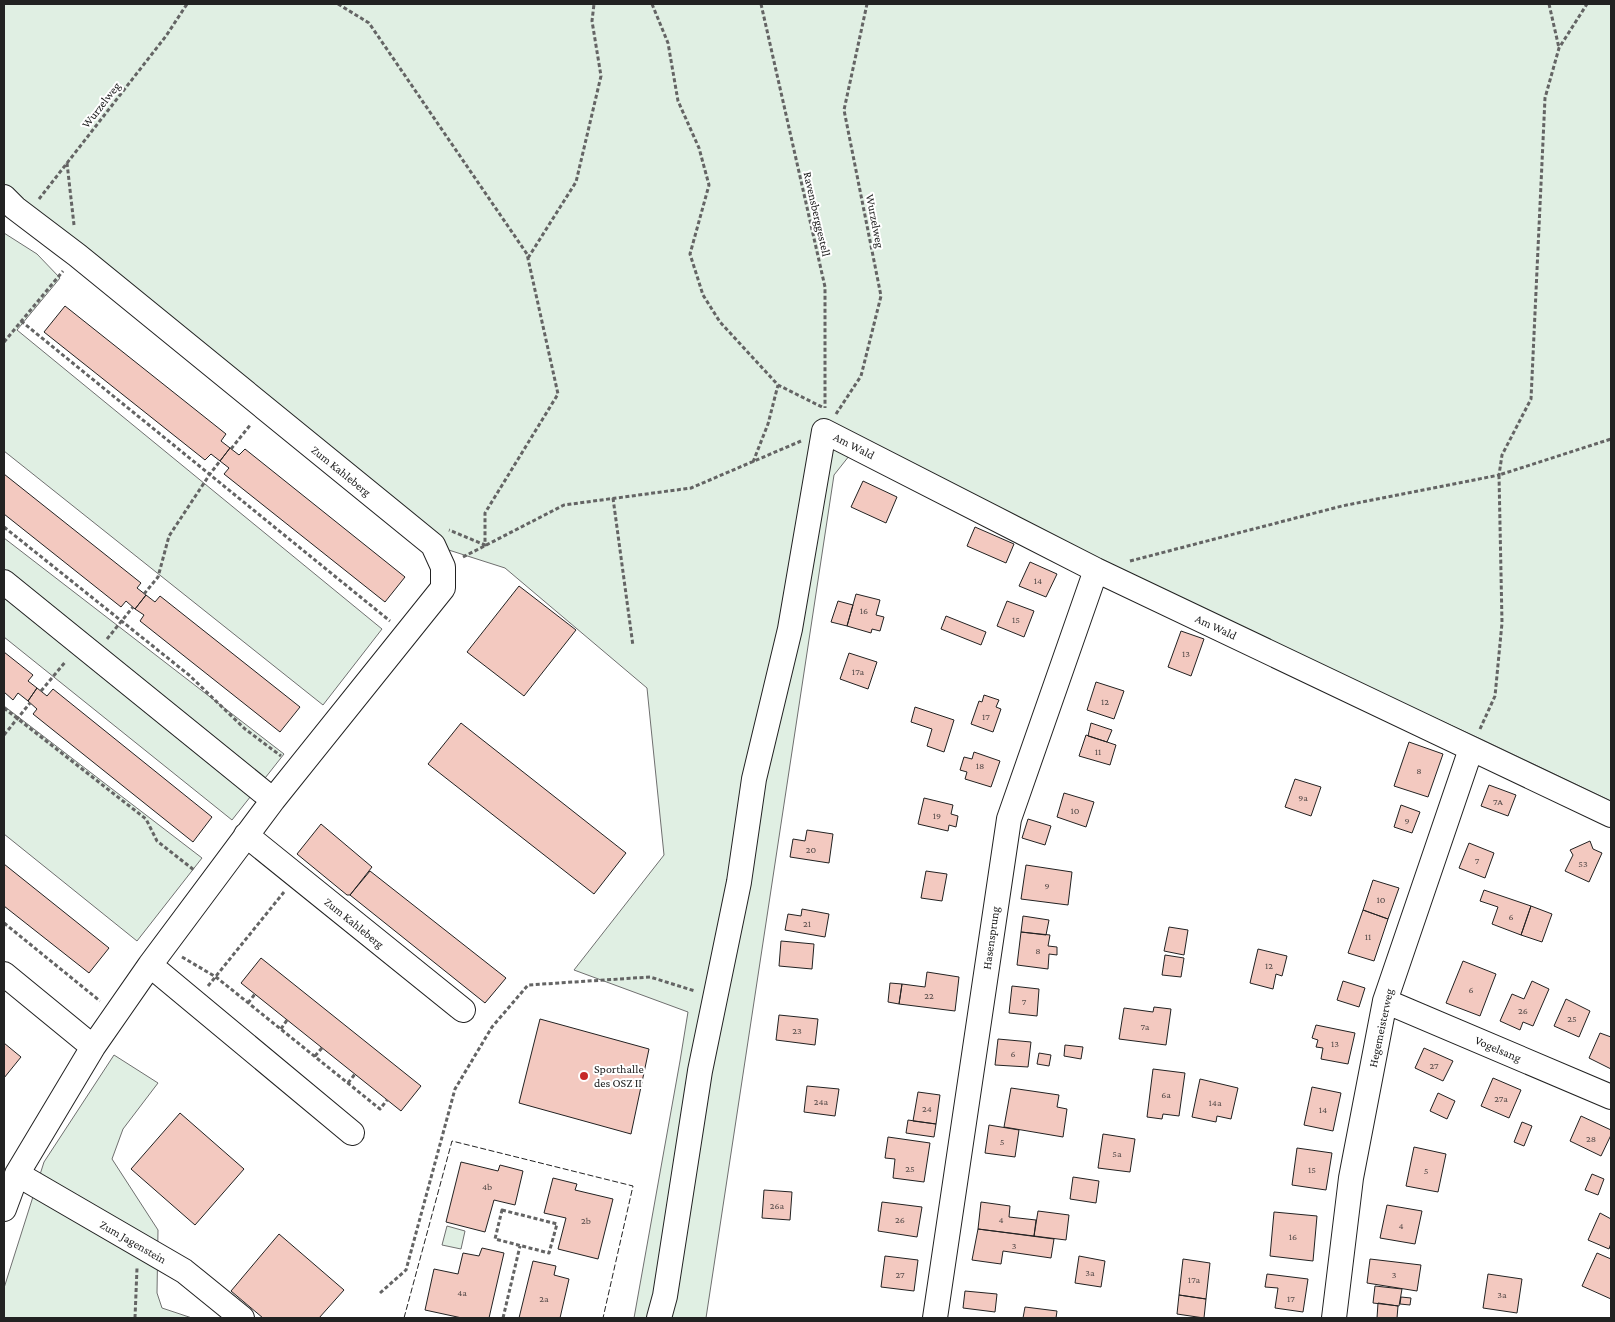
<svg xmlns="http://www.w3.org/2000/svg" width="1615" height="1322" font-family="'Crimson Pro',serif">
	<rect width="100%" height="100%" fill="#fff"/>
	<path fill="#e0efe3" stroke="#6f6f6f" d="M 4,4 L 1611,4 L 1611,801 L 1483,740 L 1126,576 L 857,446 L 834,475 L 706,1318 L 634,1318 L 680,1061 L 688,1012 L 574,970 L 664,855 L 647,688 L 505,568 L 433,545 L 4,196 Z
		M 4,233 L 37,254 L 60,278 L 17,330 L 382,629 L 323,705 L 4,451 Z
		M 4,538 L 284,754 L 232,820 L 4,637 Z
		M 4,706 L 202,858 L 137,941 L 4,834 Z
		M 114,1055 L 158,1083 L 123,1129 L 112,1159 L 158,1230 L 157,1293 L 162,1308 L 192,1318 L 4,1318 L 4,1288 L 44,1162 Z
		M 447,1226 L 465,1231 L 461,1249 L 442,1245 Z"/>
	<path fill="#f3c9c0" stroke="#222" d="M 65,306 L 226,434 L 221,441 L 230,448 L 220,461 L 211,454 L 205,460 L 44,332 Z
		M 230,448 L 239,455 L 245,449 L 405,577 L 385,602 L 224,474 L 229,468 L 220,461 Z
		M 4,474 L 141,583 L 137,588 L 146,595 L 135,609 L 126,601 L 121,607 L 4,514 Z
		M 863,481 L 897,497 L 886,523 L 851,507 Z
		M 975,527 L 1014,544 L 1006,563 L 967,546 Z
		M 1030,562 L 1057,574 L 1046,597 L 1019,586 Z
		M 519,586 L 576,630 L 524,696 L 467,652 Z
		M 856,594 L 880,600 L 876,615 L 884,617 L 880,631 L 872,629 L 871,633 L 847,626 Z
		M 146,595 L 155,602 L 160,596 L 300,707 L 280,732 L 140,621 L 144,615 L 135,609 Z
		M 838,601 L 853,605 L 847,626 L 831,622 Z
		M 1007,601 L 1034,611 L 1024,637 L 997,626 Z
		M 946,616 L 986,632 L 981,645 L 941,629 Z
		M 1181,631 L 1204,639 L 1191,676 L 1168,667 Z
		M 4,652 L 33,675 L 28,681 L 37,688 L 28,701 L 18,693 L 13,700 L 4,692 Z
		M 849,653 L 877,662 L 868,689 L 840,679 Z
		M 1096,682 L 1124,691 L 1114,719 L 1087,710 Z
		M 37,688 L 47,696 L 53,689 L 212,817 L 193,842 L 33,714 L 37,709 L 28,701 Z
		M 984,695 L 999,700 L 996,707 L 1001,709 L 993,732 L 971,724 L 979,701 L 982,702 Z
		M 915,707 L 954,720 L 944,752 L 927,746 L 932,729 L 911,722 Z
		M 461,723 L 626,853 L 594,894 L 428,764 Z
		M 1091,723 L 1112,730 L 1107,742 L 1088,736 Z
		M 1086,735 L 1116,745 L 1110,765 L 1079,756 Z
		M 1409,742 L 1443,754 L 1428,797 L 1394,786 Z
		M 974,752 L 1000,761 L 991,787 L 965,779 L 967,772 L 960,770 L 964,757 L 972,759 Z
		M 1295,779 L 1321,787 L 1311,816 L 1285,807 Z
		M 1489,785 L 1516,795 L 1508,816 L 1481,806 Z
		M 1064,793 L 1094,802 L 1086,827 L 1057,817 Z
		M 924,798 L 953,805 L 951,814 L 958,816 L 956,827 L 949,825 L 948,831 L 918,824 Z
		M 1401,805 L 1420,812 L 1412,833 L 1394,827 Z
		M 1028,819 L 1051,826 L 1045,845 L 1022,838 Z
		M 321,824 L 372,867 L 350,895 L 347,895 L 297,854 Z
		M 807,830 L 833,834 L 829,863 L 790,857 L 793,839 L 805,841 Z
		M 1590,841 L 1593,849 L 1602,853 L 1589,882 L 1565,871 L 1573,855 L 1570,850 Z
		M 1469,843 L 1494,853 L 1485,878 L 1459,868 Z
		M 4,864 L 109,948 L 89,973 L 4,906 Z
		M 1026,865 L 1072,872 L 1068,905 L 1021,899 Z
		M 370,871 L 506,978 L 485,1003 L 350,895 Z
		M 926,871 L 947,874 L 942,901 L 921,898 Z
		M 1373,880 L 1399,888 L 1388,919 L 1363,910 Z
		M 1484,890 L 1531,906 L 1521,935 L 1492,924 L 1498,907 L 1480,901 Z
		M 1531,906 L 1552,914 L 1542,942 L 1521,935 Z
		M 802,909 L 829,914 L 825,937 L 785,930 L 788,914 L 801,916 Z
		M 1363,910 L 1388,919 L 1374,961 L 1348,953 Z
		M 1023,916 L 1049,920 L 1046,935 L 1021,932 Z
		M 1169,927 L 1188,930 L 1184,955 L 1164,951 Z
		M 1021,932 L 1050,935 L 1048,946 L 1057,947 L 1057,955 L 1049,954 L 1048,969 L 1017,965 Z
		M 781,941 L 814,944 L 812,969 L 779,966 Z
		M 1258,949 L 1287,956 L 1282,976 L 1276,974 L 1273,989 L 1250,983 Z
		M 1165,955 L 1184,958 L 1181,977 L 1162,975 Z
		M 261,958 L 421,1086 L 401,1111 L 241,983 Z
		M 1463,961 L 1496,974 L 1480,1016 L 1446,1003 Z
		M 927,972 L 959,977 L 955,1011 L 899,1004 L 902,984 L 925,987 Z
		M 1343,981 L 1365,988 L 1359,1007 L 1337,1000 Z
		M 1532,981 L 1549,989 L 1533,1026 L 1523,1022 L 1520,1030 L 1500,1021 L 1512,994 L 1524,999 Z
		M 890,983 L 902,984 L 899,1004 L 888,1002 Z
		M 1012,986 L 1039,989 L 1037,1016 L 1009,1013 Z
		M 1566,999 L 1590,1011 L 1579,1037 L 1554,1026 Z
		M 1154,1007 L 1171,1009 L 1166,1045 L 1119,1039 L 1124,1008 L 1153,1012 Z
		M 779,1015 L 818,1019 L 815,1045 L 776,1040 Z
		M 540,1019 L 649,1049 L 631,1134 L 519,1103 Z
		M 1316,1025 L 1355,1033 L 1348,1064 L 1321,1059 L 1323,1048 L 1316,1047 L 1318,1040 L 1312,1038 Z
		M 1600,1033 L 1611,1037 L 1611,1069 L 1589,1058 Z
		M 998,1039 L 1031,1042 L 1028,1067 L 995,1065 Z
		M 4,1043 L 21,1057 L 4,1078 Z
		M 1065,1045 L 1083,1047 L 1081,1059 L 1064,1056 Z
		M 1424,1048 L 1453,1061 L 1443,1081 L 1415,1068 Z
		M 1039,1053 L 1051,1055 L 1049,1066 L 1037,1064 Z
		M 1153,1069 L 1185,1073 L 1179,1116 L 1163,1114 L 1162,1119 L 1147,1117 Z
		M 1493,1078 L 1521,1090 L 1509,1118 L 1481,1106 Z
		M 1200,1079 L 1238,1088 L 1231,1119 L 1217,1116 L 1216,1122 L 1192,1117 Z
		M 807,1086 L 839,1089 L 835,1116 L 804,1112 Z
		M 1312,1087 L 1341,1093 L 1333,1131 L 1304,1125 Z
		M 1011,1088 L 1059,1095 L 1057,1107 L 1067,1109 L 1063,1137 L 1004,1127 Z
		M 918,1092 L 940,1095 L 936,1124 L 913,1121 Z
		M 1438,1093 L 1455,1101 L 1447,1119 L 1430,1111 Z
		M 180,1113 L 244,1169 L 195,1225 L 131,1169 Z
		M 1581,1116 L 1611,1130 L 1611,1135 L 1601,1156 L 1570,1141 Z
		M 908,1120 L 936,1124 L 934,1137 L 906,1133 Z
		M 1522,1122 L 1532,1126 L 1524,1146 L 1514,1142 Z
		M 989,1125 L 1019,1130 L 1015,1157 L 985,1153 Z
		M 1103,1134 L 1135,1139 L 1130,1172 L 1098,1168 Z
		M 888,1137 L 930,1143 L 924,1182 L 893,1178 L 895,1159 L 885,1158 Z
		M 1414,1147 L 1446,1154 L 1438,1192 L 1406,1186 Z
		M 1297,1148 L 1332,1153 L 1326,1190 L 1292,1185 Z
		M 461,1162 L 498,1171 L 500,1165 L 523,1171 L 515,1205 L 494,1200 L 485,1232 L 446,1222 Z
		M 1592,1174 L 1604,1179 L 1598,1195 L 1585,1190 Z
		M 1073,1177 L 1099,1181 L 1096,1203 L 1070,1199 Z
		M 553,1178 L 577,1184 L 575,1190 L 613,1199 L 598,1259 L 558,1249 L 566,1218 L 544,1213 Z
		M 764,1190 L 792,1192 L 790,1220 L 762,1218 Z
		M 882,1202 L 922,1207 L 917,1237 L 878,1231 Z
		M 981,1202 L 1010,1206 L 1009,1217 L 1036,1220 L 1034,1236 L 978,1229 Z
		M 1387,1205 L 1422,1211 L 1415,1244 L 1380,1238 Z
		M 1038,1211 L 1069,1215 L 1066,1240 L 1034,1236 Z
		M 1274,1212 L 1317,1216 L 1313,1261 L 1270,1256 Z
		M 1600,1213 L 1611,1219 L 1611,1243 L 1609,1249 L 1588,1240 Z
		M 978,1229 L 1054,1239 L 1051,1258 L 1003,1251 L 1001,1264 L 972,1260 Z
		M 279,1234 L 344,1290 L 319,1318 L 263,1318 L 231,1291 Z
		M 482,1248 L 504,1253 L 489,1318 L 462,1318 L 425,1310 L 434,1269 L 458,1274 L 463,1253 L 479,1256 Z
		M 1597,1253 L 1611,1259 L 1611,1299 L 1582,1286 Z
		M 885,1256 L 918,1260 L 914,1291 L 881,1287 Z
		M 1079,1256 L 1105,1261 L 1101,1287 L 1075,1283 Z
		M 1183,1259 L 1210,1263 L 1206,1299 L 1179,1295 Z
		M 1370,1259 L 1421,1265 L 1417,1291 L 1367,1283 Z
		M 533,1261 L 556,1266 L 554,1275 L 569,1279 L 560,1318 L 519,1318 Z
		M 1267,1274 L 1308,1279 L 1303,1312 L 1275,1308 L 1278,1288 L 1265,1287 Z
		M 1488,1274 L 1522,1279 L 1517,1313 L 1483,1308 Z
		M 1375,1286 L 1402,1289 L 1399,1306 L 1373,1303 Z
		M 965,1291 L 997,1294 L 995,1312 L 963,1308 Z
		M 1179,1295 L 1206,1299 L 1204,1318 L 1177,1314 Z
		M 1401,1297 L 1411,1298 L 1410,1305 L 1400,1304 Z
		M 1378,1303 L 1398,1306 L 1397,1318 L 1377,1318 Z
		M 1025,1307 L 1057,1311 L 1056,1318 L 1023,1318 Z"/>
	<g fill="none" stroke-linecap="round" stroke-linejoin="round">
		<defs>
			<path id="minor" d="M 4,582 L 273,800
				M 246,835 L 463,1010
				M 150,965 L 352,1133
				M 4,974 L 93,1047
				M 1385,1001 L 1611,1097
				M 17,1174 L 184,1271 L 242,1318
				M 4,1209 L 17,1174 L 93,1047 L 150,965 L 273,800 L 443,588 L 443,567 L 433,545 L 77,255 L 15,208 L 4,197
				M 659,1318 L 665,1296 L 700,1071 L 739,882 L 754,779 L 790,629 L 824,431 L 1096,570 L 1611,815
				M 935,1318 L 1009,819 L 1096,570
				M 1334,1318 L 1351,1178 L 1385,1001 L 1471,749"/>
		</defs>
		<use href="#minor" stroke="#222" stroke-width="26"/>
		<path stroke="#646464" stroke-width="3" stroke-dasharray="4 2.5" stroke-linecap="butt" d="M 338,4 L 369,23 L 527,254 L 558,394 L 485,513 L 485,545 L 449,530
			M 652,4 L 668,43 L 678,101 L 699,148 L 709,185 L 690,254 L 703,295 L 720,322 L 778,385 L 824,408
			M 761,4 L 825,287 L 825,408
			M 1549,4 L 1559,48
			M 67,163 L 74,225
			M 39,199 L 166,36 L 187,4
			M 528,258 L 576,182 L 601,76 L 592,21 L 594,4
			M 21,321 L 390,621
			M 4,342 L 63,271
			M 836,414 L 861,376 L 881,296 L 844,110 L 867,4
			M 231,449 L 251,424
			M 753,462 L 768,424 L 778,385
			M 613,498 L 633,646
			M 4,527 L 189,675 L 245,729 L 281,756
			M 463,557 L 564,505 L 691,488 L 801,441
			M 1130,561 L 1342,506 L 1499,475 L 1502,455 L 1531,399 L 1545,98 L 1559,48 L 1587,4
			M 144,594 L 158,577 L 169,536 L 210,474 L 220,461
			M 107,639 L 133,607
			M 41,691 L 66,661
			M 4,708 L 146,819 L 157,841 L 194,870
			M 1480,729 L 1495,696 L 1502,623 L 1499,475 L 1611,439
			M 4,735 L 30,703
			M 4,923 L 100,1001
			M 182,957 L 216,977 L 380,1109 L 387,1100
			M 208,986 L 284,892
			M 248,1003 L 255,994
			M 281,1029 L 287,1020
			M 315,1056 L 322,1048
			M 348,1083 L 355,1074
			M 502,1210 L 557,1224 L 549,1253 L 495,1239 Z
			M 380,1293 L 406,1270 L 455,1089 L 492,1027 L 528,985 L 650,977 L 695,991
			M 135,1318 L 137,1268
			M 503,1318 L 520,1246"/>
		<use href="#minor" stroke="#fff" stroke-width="24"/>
		<path stroke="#222" stroke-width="1" stroke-dasharray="6 2.5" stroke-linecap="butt" d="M 404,1318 L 452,1141 L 633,1186 L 603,1318"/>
	</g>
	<circle fill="#c62828" stroke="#fff" stroke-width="2" cx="584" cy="1076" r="5"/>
	<g text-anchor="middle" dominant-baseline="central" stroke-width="4" stroke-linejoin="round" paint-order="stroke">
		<g font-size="10" fill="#564c4a">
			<text x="1038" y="580">14</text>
			<text x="864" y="610">16</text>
			<text x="1016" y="619">15</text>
			<text x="1186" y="653">13</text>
			<text x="858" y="671">17a</text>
			<text x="1105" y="701">12</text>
			<text x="986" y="716">17</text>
			<text x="1098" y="751">11</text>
			<text x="980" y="765">18</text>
			<text x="1419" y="770">8</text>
			<text x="1303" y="797">9a</text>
			<text x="1498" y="801">7A</text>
			<text x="1075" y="810">10</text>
			<text x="937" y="815">19</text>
			<text x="1407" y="820">9</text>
			<text x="811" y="849">20</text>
			<text x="1477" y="860">7</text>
			<text x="1583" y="863">53</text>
			<text x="1047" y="885">9</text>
			<text x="1381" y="899">10</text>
			<text x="1511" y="916">6</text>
			<text x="807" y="923">21</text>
			<text x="1368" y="936">11</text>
			<text x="1038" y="950">8</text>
			<text x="1269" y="965">12</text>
			<text x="1471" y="989">6</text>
			<text x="929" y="995">22</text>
			<text x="1024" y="1001">7</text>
			<text x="1523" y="1010">26</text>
			<text x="1572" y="1018">25</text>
			<text x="1145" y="1026">7a</text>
			<text x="797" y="1030">23</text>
			<text x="1335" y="1043">13</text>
			<text x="1013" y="1053">6</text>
			<text x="1434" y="1065">27</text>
			<text x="1166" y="1094">6a</text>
			<text x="1501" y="1098">27a</text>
			<text x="821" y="1101">24a</text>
			<text x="1215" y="1102">14a</text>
			<text x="927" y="1108">24</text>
			<text x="1323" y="1109">14</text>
			<text x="1591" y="1138">28</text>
			<text x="1002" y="1141">5</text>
			<text x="1117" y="1153">5a</text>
			<text x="910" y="1168">25</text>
			<text x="1312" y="1169">15</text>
			<text x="1426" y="1170">5</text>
			<text x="487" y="1186">4b</text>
			<text x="777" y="1205">26a</text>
			<text x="900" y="1219">26</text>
			<text x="1001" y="1219">4</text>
			<text x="586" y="1220">2b</text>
			<text x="1401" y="1225">4</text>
			<text x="1293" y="1236">16</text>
			<text x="1014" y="1245">3</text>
			<text x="1090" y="1272">3a</text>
			<text x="900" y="1274">27</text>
			<text x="1394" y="1274">3</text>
			<text x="1194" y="1279">17a</text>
			<text x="462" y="1292">4a</text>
			<text x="1502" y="1294">3a</text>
			<text x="544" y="1298">2a</text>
			<text x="1291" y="1298">17</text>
		</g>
		<g font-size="12" fill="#222" stroke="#fff">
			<text transform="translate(101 105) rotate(-52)">Wurzelweg</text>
			<text transform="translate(817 214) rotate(77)">Ravensberggestell</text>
			<text transform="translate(875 221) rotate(79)">Wurzelweg</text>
			<text transform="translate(854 446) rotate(27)">Am Wald</text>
			<text transform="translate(341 471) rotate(39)">Zum Kahleberg</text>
			<text transform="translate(1216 627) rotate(25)">Am Wald</text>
			<text transform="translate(354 923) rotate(39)">Zum Kahleberg</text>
			<text transform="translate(991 938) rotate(-82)">Hasensprung</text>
			<text transform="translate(1381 1028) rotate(-78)">Hegemeisterweg</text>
			<text transform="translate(1498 1049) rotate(23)">Vogelsang</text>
			<text transform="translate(133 1242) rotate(30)">Zum Jagenstein</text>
		</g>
		<g font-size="12" fill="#222" stroke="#fff" text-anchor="start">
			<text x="594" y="1069">Sporthalle<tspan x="594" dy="14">des OSZ II</tspan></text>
		</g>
	</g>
	<rect width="1615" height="1322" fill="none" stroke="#222222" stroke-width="10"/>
</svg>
